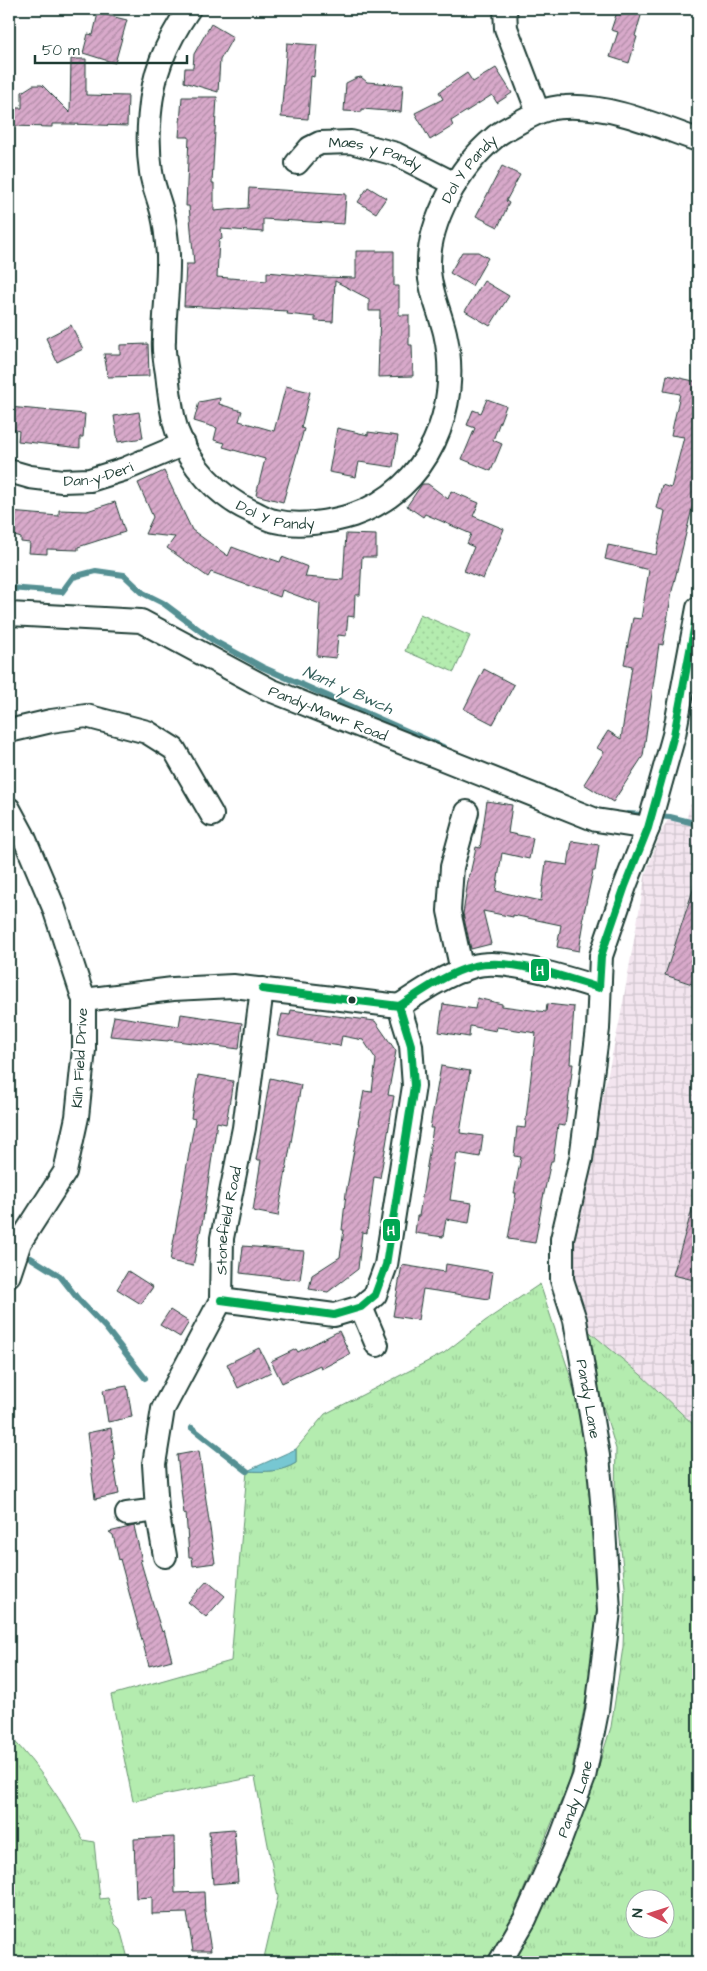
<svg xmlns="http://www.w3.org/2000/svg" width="707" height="1971" font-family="'Architects Daughter',sans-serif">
	<defs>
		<pattern id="industrial-grid" width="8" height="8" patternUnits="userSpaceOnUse" patternTransform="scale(1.25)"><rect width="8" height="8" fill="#f3e5ef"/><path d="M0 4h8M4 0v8" fill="none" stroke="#d0c5ce"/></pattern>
		<pattern id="grass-tufts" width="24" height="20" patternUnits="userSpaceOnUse" patternTransform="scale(1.25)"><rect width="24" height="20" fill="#b4ecaf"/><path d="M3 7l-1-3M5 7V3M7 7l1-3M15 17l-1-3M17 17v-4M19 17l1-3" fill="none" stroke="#9acb97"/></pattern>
		<pattern id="park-dots" width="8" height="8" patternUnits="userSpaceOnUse" patternTransform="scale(1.25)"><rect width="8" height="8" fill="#b4ecaf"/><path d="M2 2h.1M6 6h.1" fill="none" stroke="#9acb97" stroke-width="1.8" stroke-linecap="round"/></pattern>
		<pattern id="building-hatch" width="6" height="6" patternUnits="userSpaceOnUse" patternTransform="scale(1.25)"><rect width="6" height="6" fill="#d8a9ca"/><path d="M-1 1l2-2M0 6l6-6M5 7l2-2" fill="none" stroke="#af8ba5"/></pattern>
	</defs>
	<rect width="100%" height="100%" fill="#fff"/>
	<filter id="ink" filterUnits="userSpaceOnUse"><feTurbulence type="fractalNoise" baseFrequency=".02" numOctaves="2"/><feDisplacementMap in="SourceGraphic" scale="10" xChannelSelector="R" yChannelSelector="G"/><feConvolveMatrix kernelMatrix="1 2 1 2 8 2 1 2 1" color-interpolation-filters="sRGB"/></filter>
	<g filter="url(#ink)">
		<path fill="url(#industrial-grid)" d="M 698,777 L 698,1429 L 640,1374 L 585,1328 L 571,1276 L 571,1238 L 620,1019 L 646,872 L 663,828 L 670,817 L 686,821 Z"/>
		<path fill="url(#grass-tufts)" stroke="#6a9472" fill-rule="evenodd" d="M 540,1284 L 569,1372 L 585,1433 L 599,1632 L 570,1780 L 510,1922 L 485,1962 L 263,1962 L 278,1897 L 255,1777 L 133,1801 L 111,1695 L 231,1661 L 247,1471 C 265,1472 281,1472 296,1463 L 296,1449 L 325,1414 L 444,1353 L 485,1321 Z
			M 585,1328 L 640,1374 L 698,1429 L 698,1962 L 514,1962 L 561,1865 L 590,1794 L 611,1727 L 623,1647 L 625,1587 L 615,1492 L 616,1449 L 594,1376 ZM 634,1898 L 664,1898 L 664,1928 L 634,1928 Z
			M 9,1735 C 39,1767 63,1802 83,1840 L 94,1842 L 100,1899 L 108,1898 L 115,1924 L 120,1929 L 129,1962 L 9,1962 Z"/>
		<path fill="url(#park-dots)" stroke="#6a9472" d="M 420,614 L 470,636 L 454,672 L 405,651 Z"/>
		<path fill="#77c7d2" stroke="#549093" d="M 296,1449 L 296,1463 C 281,1472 265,1472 247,1471 Z"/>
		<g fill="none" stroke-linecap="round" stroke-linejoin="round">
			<path stroke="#549093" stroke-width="6" d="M 9,588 L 62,592 L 73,577 L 96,571 L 124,575 L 143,593 L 163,603 L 214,641 L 262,667 L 443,747
				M 628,814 L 670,817 L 698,824
				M 31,1258 L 60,1276 L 78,1299 L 105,1327 L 145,1378
				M 192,1428 L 247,1471"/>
		</g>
		<path fill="url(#building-hatch)" stroke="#1f3d34" d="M 618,9 L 643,9 L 635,36 L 637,37 L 629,63 L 610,57 L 618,32 L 611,30 Z
			M 98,13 L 127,20 L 115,63 L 83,53 L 88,34 L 93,35 Z
			M 211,24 L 233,37 L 220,60 L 218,92 L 184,82 L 185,68 L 193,68 L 194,54 Z
			M 287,43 L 317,45 L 314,77 L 311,76 L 308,119 L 281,117 Z
			M 71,59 L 86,59 L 86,95 L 128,96 L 127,126 L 70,124 L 52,124 L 52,127 L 9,126 L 9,108 L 22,108 L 22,92 L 33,85 L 42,85 L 70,113 Z
			M 496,68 L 512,93 L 497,103 L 492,95 L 451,121 L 453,126 L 430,140 L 415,113 L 443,99 L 439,92 L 467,73 L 473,82 Z
			M 361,77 L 367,82 L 403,85 L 401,112 L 362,109 L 362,112 L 344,111 L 346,83 L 356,78 Z
			M 182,97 L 217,97 L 212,183 L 214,183 L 214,211 L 248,208 L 249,188 L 346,194 L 344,224 L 263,219 L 263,232 L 221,229 L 222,239 L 219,240 L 217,277 L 267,281 L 267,272 L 320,277 L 356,278 L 356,251 L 394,251 L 394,286 L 399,286 L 399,315 L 409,315 L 409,345 L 412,345 L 413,376 L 378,377 L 380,311 L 369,311 L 369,299 L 335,281 L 333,322 L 315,321 L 315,317 L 287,314 L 288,311 L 184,306 L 186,264 L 194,264 L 189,206 L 186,206 L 189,137 L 179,137 Z
			M 502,166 L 520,175 L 506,201 L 509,203 L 498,227 L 476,216 Z
			M 368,187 L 386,198 L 376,213 L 358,202 Z
			M 462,252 L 478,252 L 488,258 L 472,286 L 450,273 Z
			M 484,281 L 509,296 L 490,326 L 465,311 Z
			M 71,325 L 83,349 L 57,362 L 46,338 Z
			M 148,344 L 149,376 L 108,377 L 104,354 L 120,354 L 120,345 Z
			M 667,375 L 698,382 L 698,484 L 672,591 L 663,645 L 659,644 L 643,756 L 613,802 L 584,784 L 604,752 L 597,748 L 608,731 L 621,739 L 632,666 L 624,664 L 633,618 L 641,619 L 649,570 L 605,559 L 608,545 L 656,555 L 665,511 L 656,508 L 662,485 L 671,488 L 684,437 L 671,435 L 680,394 L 664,391 Z
			M 286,386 L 310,392 L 301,428 L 304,429 L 283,502 L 256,495 L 265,459 L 223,447 L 225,443 L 214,440 L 217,428 L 194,421 L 199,402 L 220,398 L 219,404 L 242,411 L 239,421 L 274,431 Z
			M 487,399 L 506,406 L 493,440 L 502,444 L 491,471 L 462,459 L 475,428 L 467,425 L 473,410 L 481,413 Z
			M 9,407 L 85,414 L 83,437 L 80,437 L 80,448 L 18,441 L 19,431 L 9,428 Z
			M 139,412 L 143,438 L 118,442 L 114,416 Z
			M 337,428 L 368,435 L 368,432 L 398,436 L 393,467 L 359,462 L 356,477 L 329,472 Z
			M 164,471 L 192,530 L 228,556 L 232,547 L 261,558 L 262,556 L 280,562 L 282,557 L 308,567 L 305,577 L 343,580 L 346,534 L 376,535 L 376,557 L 362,557 L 360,595 L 355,595 L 354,617 L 348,616 L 346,636 L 338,635 L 336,658 L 317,656 L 320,604 L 282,590 L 280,597 L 211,572 L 208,577 L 167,548 L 175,537 L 145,534 L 153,517 L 138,483 Z
			M 422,484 L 428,484 L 448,499 L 451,491 L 479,503 L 473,516 L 504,529 L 483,579 L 464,571 L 474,547 L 467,544 L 471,534 L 425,514 L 423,517 L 407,506 Z
			M 115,502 L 125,532 L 78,547 L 78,550 L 47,549 L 47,554 L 29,553 L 30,543 L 21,542 L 21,538 L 9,534 L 9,512 L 59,516 L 59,510 L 87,511 Z
			M 484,669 L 514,685 L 493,724 L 464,709 Z
			M 487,801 L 512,805 L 508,833 L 533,838 L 529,859 L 502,853 L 496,891 L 541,901 L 546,862 L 568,865 L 572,841 L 599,845 L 595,871 L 593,871 L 582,922 L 584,922 L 579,951 L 557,947 L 561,925 L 513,915 L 513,917 L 483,911 L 491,944 L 471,949 L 463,914 L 469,874 L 470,874 L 476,847 L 480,848 Z
			M 695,884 L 698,884 L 698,986 L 665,975 Z
			M 477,998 L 502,1004 L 502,1006 L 546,1012 L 547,1004 L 574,1007 L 570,1064 L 573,1064 L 565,1126 L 558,1125 L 553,1161 L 551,1161 L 543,1198 L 535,1243 L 508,1239 L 516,1193 L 514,1193 L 521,1157 L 514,1156 L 517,1127 L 525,1128 L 536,1033 L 497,1027 L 496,1031 L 470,1026 L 469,1037 L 439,1032 L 443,1004 L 475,1009 Z
			M 291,1010 L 375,1021 L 396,1051 L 388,1095 L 394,1096 L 386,1145 L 380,1178 L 374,1177 L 367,1233 L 362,1232 L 358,1269 L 328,1292 L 309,1289 L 312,1275 L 340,1257 L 344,1230 L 342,1230 L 346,1193 L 359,1123 L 358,1123 L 364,1091 L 372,1092 L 376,1059 L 363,1040 L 342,1036 L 340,1046 L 277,1036 L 282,1014 L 290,1015 Z
			M 181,1014 L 242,1023 L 239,1049 L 169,1040 L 168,1041 L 110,1036 L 114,1016 L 179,1026 Z
			M 441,1066 L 470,1071 L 460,1133 L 483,1136 L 480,1157 L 457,1153 L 450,1200 L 472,1203 L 469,1223 L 446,1219 L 443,1237 L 415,1233 L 417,1216 L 419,1216 L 433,1128 L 430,1128 Z
			M 198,1075 L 233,1081 L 226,1124 L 217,1122 L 203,1219 L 193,1266 L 170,1261 L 195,1119 L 191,1118 Z
			M 270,1078 L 301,1085 L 278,1216 L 253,1211 L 261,1160 L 256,1160 Z
			M 694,1203 L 698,1204 L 698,1281 L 673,1275 Z
			M 243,1246 L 304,1251 L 300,1280 L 240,1273 Z
			M 446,1264 L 493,1272 L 489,1299 L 423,1289 L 418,1320 L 393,1316 L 402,1265 L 445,1272 Z
			M 128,1271 L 153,1287 L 141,1304 L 117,1289 Z
			M 170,1310 L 189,1322 L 180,1337 L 160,1325 Z
			M 339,1331 L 350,1354 L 321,1369 L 320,1365 L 282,1383 L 271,1361 L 296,1349 L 298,1352 Z
			M 259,1348 L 271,1372 L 238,1388 L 227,1364 Z
			M 127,1386 L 132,1417 L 108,1422 L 103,1390 Z
			M 111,1428 L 115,1460 L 113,1460 L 119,1494 L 95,1499 L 87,1433 Z
			M 199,1451 L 215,1563 L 193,1566 L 192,1557 L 189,1557 L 186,1513 L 184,1514 L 177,1455 Z
			M 134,1526 L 142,1561 L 140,1559 L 153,1604 L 162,1632 L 164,1630 L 172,1660 L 149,1666 L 120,1559 L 119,1560 L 113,1535 L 109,1532 Z
			M 207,1581 L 225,1596 L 206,1617 L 188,1602 Z
			M 234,1829 L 238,1882 L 213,1884 L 209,1831 Z
			M 174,1837 L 175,1893 L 204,1892 L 205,1912 L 211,1951 L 193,1951 L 187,1913 L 152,1914 L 152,1897 L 136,1898 L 134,1839 Z"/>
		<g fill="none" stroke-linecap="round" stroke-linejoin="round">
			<defs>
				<g id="minor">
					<path id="s1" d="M 189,9 C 178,25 168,43 161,61 C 149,92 146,139 151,172 C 153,187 160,201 163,216 C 166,228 167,242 168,255 C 169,284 164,312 164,340 C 163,351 165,362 167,373 C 169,392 171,413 177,431 C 190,466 218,496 251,511 C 259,514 267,520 275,521 C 299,527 331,522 353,515 C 429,489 462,408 445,333 C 440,312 430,292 429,269 C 427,223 459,167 494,138 C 500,132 509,128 516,124 C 532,115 546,107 565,107 C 611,105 655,125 698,140"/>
					<path d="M 505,9 L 506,28 L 538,112"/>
					<path id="s2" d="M 297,163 L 310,148 L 320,143 L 351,142 L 396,154 L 455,184"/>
					<path id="s3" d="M 9,471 L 30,477 L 62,481 L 90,480 L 125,469 L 184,444"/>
					<path id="s4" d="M 9,614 L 141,621 L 270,690 L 596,820 L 648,828"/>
					<path d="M 9,731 L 51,721 L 86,716 L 147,732 L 174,749 L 212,815"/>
					<path d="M 9,809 L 23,835 L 54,908 L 84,1000 L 84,1049 L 77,1117 L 65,1172 L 20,1242 L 9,1275"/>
					<path d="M 462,971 L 449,911 L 452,867 L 467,812"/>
					<path d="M 84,1000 L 173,989 L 233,986 L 399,1006"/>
					<path d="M 399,1006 C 423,990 447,974 474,966 C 503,957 570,979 599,988"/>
					<path d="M 221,1300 L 334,1315 L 361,1307 L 375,1295 L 386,1265 L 414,1086 L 411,1045 L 399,1006"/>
					<path d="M 361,1307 L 377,1345"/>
					<path d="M 127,1514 L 157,1510"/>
					<path id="s5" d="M 165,1556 L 157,1510 L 154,1464 L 163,1409 L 221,1300 L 222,1238 L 244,1128 L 262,989"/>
					<path id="s6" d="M 500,1962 L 525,1919 L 561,1838 L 584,1777 L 597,1711 L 609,1611 L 603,1512 L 598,1456 L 575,1320 L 562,1280 L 562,1239 L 581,1159 L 598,1029 L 601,956 L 625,886 L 648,828 L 674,735 L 698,608"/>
				</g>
			</defs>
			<use href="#minor" stroke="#1f3d34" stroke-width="26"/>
			<use href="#minor" stroke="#fff" stroke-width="22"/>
			<defs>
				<path id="bus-1" d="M 262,989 L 399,1006
					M 399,1006 C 422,991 447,973 474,966 C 511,957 563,977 599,988 L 601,956 L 625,886 L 648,828 L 674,735 L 698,608
					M 221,1300 L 334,1315 L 361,1307 L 375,1295 L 386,1265 L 414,1086 L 411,1045 L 399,1006"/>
			</defs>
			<use href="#bus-1" stroke="#fff" stroke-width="11"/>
			<use href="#bus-1" stroke="#00a651" stroke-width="8"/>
		</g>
	</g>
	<circle fill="#1f3d34" stroke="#fff" stroke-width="2" cx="352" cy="1000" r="4.5"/>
	<g text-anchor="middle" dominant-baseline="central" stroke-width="4" stroke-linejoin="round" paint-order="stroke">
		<g font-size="15" fill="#1f3d34" stroke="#fff">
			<text stroke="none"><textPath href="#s2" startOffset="88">Maes y Pandy</textPath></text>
			<text stroke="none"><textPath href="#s1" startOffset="1051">Dol Y Pandy</textPath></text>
			<text stroke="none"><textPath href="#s3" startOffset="91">Dan-y-Deri</textPath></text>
			<text stroke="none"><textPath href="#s1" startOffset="571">Dol Y Pandy</textPath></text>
			<text stroke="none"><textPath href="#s4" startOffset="341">Pandy-Mawr Road</textPath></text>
			<text transform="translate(80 1058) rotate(-87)">Kiln Field Drive</text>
			<text stroke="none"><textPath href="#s5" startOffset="352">Stonefield Road</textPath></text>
			<text transform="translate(588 1399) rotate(80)">Pandy Lane</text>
			<text stroke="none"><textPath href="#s6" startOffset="180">Pandy Lane</textPath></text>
		</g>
		<g font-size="16" font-style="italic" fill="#35605c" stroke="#fff">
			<text transform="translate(348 690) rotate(24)">Nant y Bwch</text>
		</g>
	</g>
	<g stroke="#fff" stroke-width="2">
		<rect x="530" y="958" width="20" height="24" rx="5" fill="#00a651"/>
		<rect x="382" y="1218" width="19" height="24" rx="5" fill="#00a651"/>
	</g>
	<g font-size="14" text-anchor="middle" font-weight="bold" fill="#fff">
		<text x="540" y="975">H</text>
		<text x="391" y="1235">H</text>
	</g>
	<rect width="707" height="1971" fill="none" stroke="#fff" stroke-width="30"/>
	<rect x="15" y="15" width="677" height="1941" fill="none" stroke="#1f3d34" stroke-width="2" filter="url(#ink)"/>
	<g transform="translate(650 1914) rotate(274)"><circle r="24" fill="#ffffff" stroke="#a5b1ae"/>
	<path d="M0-4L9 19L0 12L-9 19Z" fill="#d1495b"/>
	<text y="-8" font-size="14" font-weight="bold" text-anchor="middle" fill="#1f3d34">N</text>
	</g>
	<path d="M35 55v8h152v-8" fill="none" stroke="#1f3d34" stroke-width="2.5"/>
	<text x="42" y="55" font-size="15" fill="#1f3d34" stroke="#ffffff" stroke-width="4" paint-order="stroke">50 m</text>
</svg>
